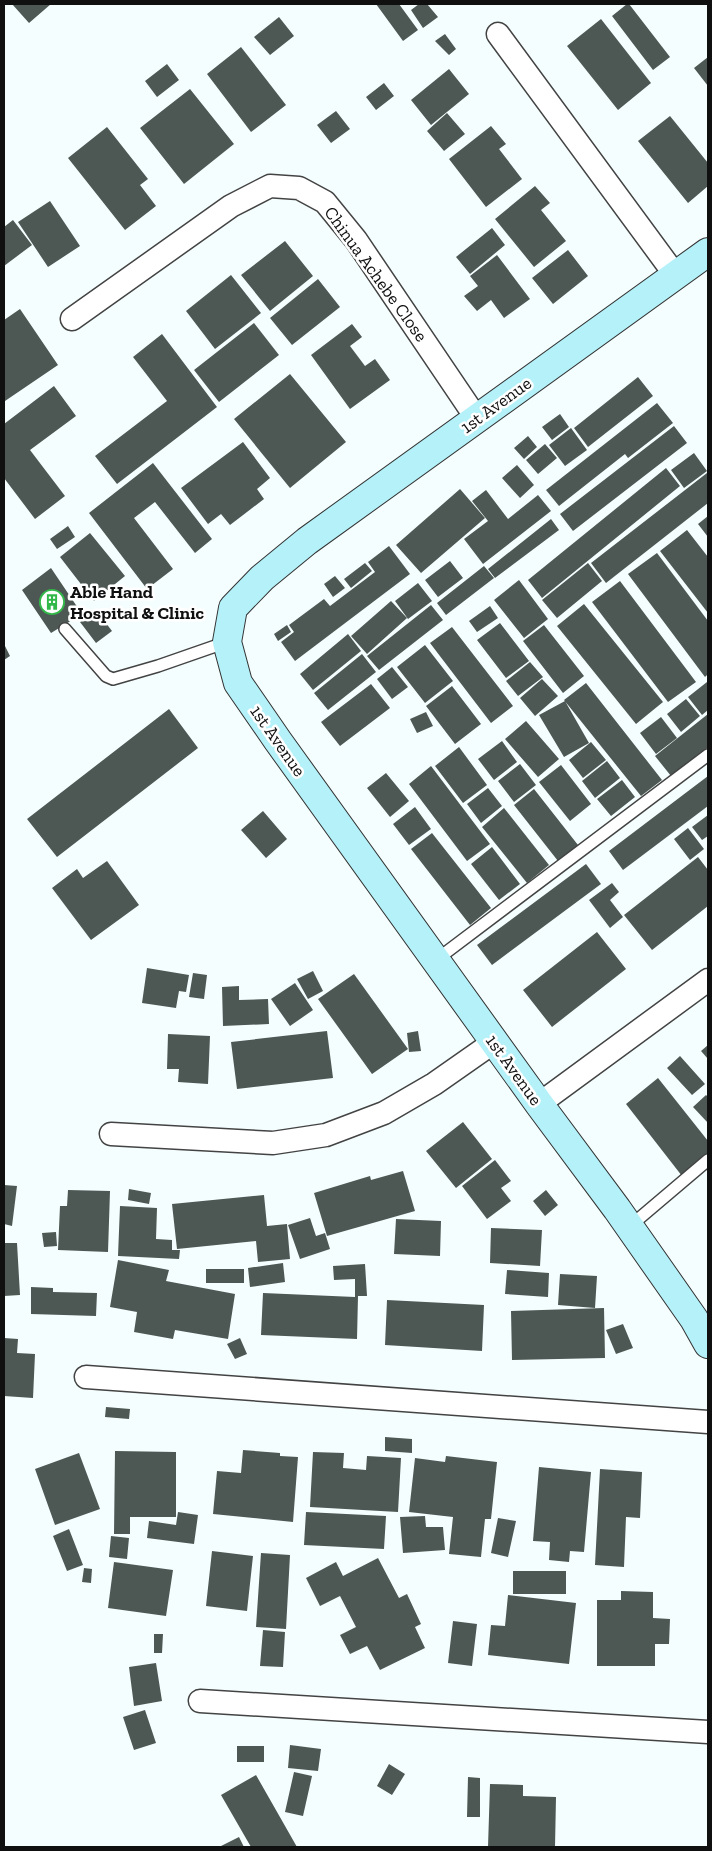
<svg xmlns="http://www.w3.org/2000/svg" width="712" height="1851" font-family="'Zilla Slab',serif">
	<rect width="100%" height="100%" fill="#f5fefe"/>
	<path fill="#4d5854" d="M 12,4 L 51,4 L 29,23 Z
		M 376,4 L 399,4 L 418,30 L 403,41 Z
		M 419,4 L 427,4 L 438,17 L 423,28 L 411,10 Z
		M 627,4 L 629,4 L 670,57 L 653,70 L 612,16 Z
		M 279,17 L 294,36 L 270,55 L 254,37 Z
		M 601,19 L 651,83 L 618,110 L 567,46 Z
		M 445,34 L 456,49 L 449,55 L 435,41 Z
		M 241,47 L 286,105 L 251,132 L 207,74 Z
		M 708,57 L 708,86 L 694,68 Z
		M 167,64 L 179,80 L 157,97 L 145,81 Z
		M 449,69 L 469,94 L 431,125 L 411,100 Z
		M 384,83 L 394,96 L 376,110 L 366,97 Z
		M 190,89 L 234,144 L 184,184 L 140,128 Z
		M 336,111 L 350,129 L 331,143 L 317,125 Z
		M 447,113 L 465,134 L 444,151 L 427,131 Z
		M 670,116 L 708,163 L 708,186 L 688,203 L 638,141 Z
		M 491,126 L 506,144 L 499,149 L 522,179 L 486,207 L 449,159 Z
		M 107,127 L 148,179 L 140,185 L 156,206 L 125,230 L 68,158 Z
		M 535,186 L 550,203 L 541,210 L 566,241 L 534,267 L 495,219 Z
		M 50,201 L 80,246 L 48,267 L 18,222 Z
		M 13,220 L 32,245 L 4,266 L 4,227 Z
		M 492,228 L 505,245 L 470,274 L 456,257 Z
		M 285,241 L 313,276 L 270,311 L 241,275 Z
		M 568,250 L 588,276 L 553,304 L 532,278 Z
		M 497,255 L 530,299 L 504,318 L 491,300 L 477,311 L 464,296 L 478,286 L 470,276 Z
		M 231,275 L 261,313 L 215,349 L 186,311 Z
		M 318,279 L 340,307 L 292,345 L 270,318 Z
		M 20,309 L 58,365 L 5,401 L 4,399 L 4,320 Z
		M 254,323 L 279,355 L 219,402 L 194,370 Z
		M 352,324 L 362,337 L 350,346 L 365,366 L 375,359 L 390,380 L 350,409 L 311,355 Z
		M 162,334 L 217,407 L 117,484 L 95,456 L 167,401 L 133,357 Z
		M 290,374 L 346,442 L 290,488 L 234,419 Z
		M 638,377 L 653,396 L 588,447 L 574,428 Z
		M 54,386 L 76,416 L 30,450 L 65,496 L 35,519 L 4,478 L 4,424 Z
		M 657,403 L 673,423 L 628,458 L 625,454 L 559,506 L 546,490 Z
		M 560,414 L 569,427 L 552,440 L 542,427 Z
		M 674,426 L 687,443 L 573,531 L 560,514 Z
		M 571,428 L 587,450 L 565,466 L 549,445 Z
		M 528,436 L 537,447 L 524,459 L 514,448 Z
		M 243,442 L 270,478 L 257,489 L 264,499 L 230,525 L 221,514 L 208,524 L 181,488 Z
		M 545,444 L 557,458 L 538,474 L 526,460 Z
		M 694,453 L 707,471 L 684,488 L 671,470 Z
		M 153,463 L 212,539 L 195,553 L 155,502 L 134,518 L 173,569 L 147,589 L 89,513 Z
		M 517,465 L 534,485 L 520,498 L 502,478 Z
		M 666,468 L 680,486 L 542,598 L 528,580 Z
		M 707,473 L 708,503 L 606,583 L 591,563 Z
		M 460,489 L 485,518 L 421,573 L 396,545 Z
		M 486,490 L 508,519 L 538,495 L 551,511 L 483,564 L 464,539 L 488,521 L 472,501 Z
		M 708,516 L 708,537 L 698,524 Z
		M 551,519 L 559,530 L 495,578 L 488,569 Z
		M 68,526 L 75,537 L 57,549 L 50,539 Z
		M 687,530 L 708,557 L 708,613 L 660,551 Z
		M 90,533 L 125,576 L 94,601 L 60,557 Z
		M 389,546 L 410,574 L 295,661 L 281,642 L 294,632 L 289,625 L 324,599 L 330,606 L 375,572 L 368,562 Z
		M 657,553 L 708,621 L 708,674 L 705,677 L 628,574 Z
		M 450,561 L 463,578 L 438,597 L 425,580 Z
		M 365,563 L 372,571 L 351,588 L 344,579 Z
		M 588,563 L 602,581 L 557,618 L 542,600 Z
		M 484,566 L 494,578 L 446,615 L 437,603 Z
		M 51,568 L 82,614 L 51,633 L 22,590 Z
		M 335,576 L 345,588 L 333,597 L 324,584 Z
		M 519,580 L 548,619 L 524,638 L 494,600 Z
		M 620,581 L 696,682 L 668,702 L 592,602 Z
		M 418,583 L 432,601 L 408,619 L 395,601 Z
		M 391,601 L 407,618 L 367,654 L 351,636 Z
		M 584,604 L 663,702 L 636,724 L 557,626 Z
		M 431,605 L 443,620 L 379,670 L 367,656 Z
		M 490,606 L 498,618 L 477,632 L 469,621 Z
		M 96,610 L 112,631 L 96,643 L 80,622 Z
		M 500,623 L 529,661 L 506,678 L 477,640 Z
		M 287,625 L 291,632 L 278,641 L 274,634 Z
		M 544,625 L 584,676 L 563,693 L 523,641 Z
		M 452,627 L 513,706 L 491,723 L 430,643 Z
		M 348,634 L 361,651 L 313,690 L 300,674 Z
		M 4,644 L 10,656 L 4,660 Z
		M 425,645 L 453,681 L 425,703 L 397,667 Z
		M 362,654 L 376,672 L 328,710 L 314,693 Z
		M 530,662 L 543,677 L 518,696 L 506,681 Z
		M 392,667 L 408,687 L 392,699 L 377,679 Z
		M 542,679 L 558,696 L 535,716 L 520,698 Z
		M 707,682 L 708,684 L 708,710 L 702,715 L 688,697 Z
		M 586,683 L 662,780 L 641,796 L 564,700 Z
		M 371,684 L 390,708 L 340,746 L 321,722 Z
		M 452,686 L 481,724 L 455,744 L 426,706 Z
		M 686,699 L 700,716 L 681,732 L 667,714 Z
		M 565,701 L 589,743 L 564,757 L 539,715 Z
		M 169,709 L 198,748 L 57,857 L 27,819 Z
		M 426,712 L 433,726 L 417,733 L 410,719 Z
		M 708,714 L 708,747 L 671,776 L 655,756 Z
		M 661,717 L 677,738 L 656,754 L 640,733 Z
		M 526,721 L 559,759 L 538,777 L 505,739 Z
		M 502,741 L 517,762 L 494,780 L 478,759 Z
		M 591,742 L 606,760 L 583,778 L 569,760 Z
		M 459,747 L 487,785 L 463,803 L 435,766 Z
		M 607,761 L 620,778 L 595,798 L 582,781 Z
		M 520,764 L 536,785 L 514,802 L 498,781 Z
		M 561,765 L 591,804 L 570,821 L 539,782 Z
		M 431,766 L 490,844 L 467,861 L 409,784 Z
		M 386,773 L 409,801 L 390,817 L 367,788 Z
		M 708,776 L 708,806 L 623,870 L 609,851 Z
		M 622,780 L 635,797 L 611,816 L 597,799 Z
		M 488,788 L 502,806 L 481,823 L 467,804 Z
		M 534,789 L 578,845 L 558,861 L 514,805 Z
		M 415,807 L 431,829 L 409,845 L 393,824 Z
		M 504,808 L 549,865 L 527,883 L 482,827 Z
		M 263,811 L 287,839 L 266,858 L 241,830 Z
		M 708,815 L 708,836 L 702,840 L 692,827 Z
		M 688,828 L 704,849 L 690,860 L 674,839 Z
		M 432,833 L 491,908 L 470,925 L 411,849 Z
		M 492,847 L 520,884 L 499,900 L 471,864 Z
		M 698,857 L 708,870 L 708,906 L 652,950 L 624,915 Z
		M 107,861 L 139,905 L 91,940 L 52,888 L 77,869 L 83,878 Z
		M 586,864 L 601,884 L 492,965 L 477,945 Z
		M 612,883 L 619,892 L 610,900 L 623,917 L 610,928 L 589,900 Z
		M 597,932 L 626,969 L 552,1027 L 523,990 Z
		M 147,968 L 189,975 L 186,992 L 179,991 L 176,1008 L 142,1003 Z
		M 313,971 L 323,991 L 308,999 L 297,979 Z
		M 193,973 L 207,975 L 204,999 L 189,997 Z
		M 354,974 L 408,1049 L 372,1074 L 318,999 Z
		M 295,983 L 313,1010 L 290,1026 L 271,999 Z
		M 239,986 L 239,1000 L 268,999 L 269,1024 L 223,1026 L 222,987 Z
		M 327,1031 L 333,1078 L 237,1089 L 231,1042 Z
		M 418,1031 L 421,1051 L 409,1052 L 407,1033 Z
		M 168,1034 L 210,1036 L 208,1084 L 178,1082 L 179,1069 L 167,1069 Z
		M 708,1045 L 708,1059 L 701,1051 Z
		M 680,1056 L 705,1084 L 692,1095 L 667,1068 Z
		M 658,1078 L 708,1141 L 708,1156 L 682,1176 L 626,1104 Z
		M 706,1095 L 708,1097 L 708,1123 L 693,1107 Z
		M 463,1122 L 492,1159 L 456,1188 L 426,1151 Z
		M 495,1160 L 511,1181 L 501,1188 L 511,1201 L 487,1219 L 462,1186 Z
		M 403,1171 L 415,1211 L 327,1236 L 314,1193 L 370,1176 L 371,1180 Z
		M 4,1185 L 17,1186 L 12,1226 L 4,1224 Z
		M 129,1189 L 151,1193 L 149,1204 L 128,1200 Z
		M 68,1190 L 110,1191 L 108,1252 L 58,1250 L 60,1206 L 67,1206 Z
		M 546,1190 L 558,1205 L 545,1216 L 533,1201 Z
		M 264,1195 L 267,1226 L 287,1224 L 290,1259 L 258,1262 L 256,1241 L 177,1249 L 172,1204 Z
		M 120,1206 L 157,1208 L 156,1239 L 172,1240 L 172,1250 L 180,1250 L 179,1259 L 118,1256 Z
		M 310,1218 L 316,1236 L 325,1233 L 330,1249 L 300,1259 L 288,1225 Z
		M 396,1219 L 441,1221 L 440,1256 L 394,1254 Z
		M 491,1228 L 542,1230 L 540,1266 L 490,1263 Z
		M 56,1232 L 57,1246 L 44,1247 L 42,1233 Z
		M 4,1243 L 17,1243 L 20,1295 L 4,1296 Z
		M 118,1260 L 169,1270 L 166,1281 L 235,1294 L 228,1339 L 175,1330 L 173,1339 L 134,1332 L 137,1312 L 110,1307 Z
		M 283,1263 L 285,1282 L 250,1287 L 248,1268 Z
		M 365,1264 L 367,1296 L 358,1296 L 357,1339 L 261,1335 L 263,1293 L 355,1297 L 355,1279 L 334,1280 L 333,1266 Z
		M 206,1269 L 244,1269 L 244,1283 L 206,1283 Z
		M 507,1270 L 549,1273 L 548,1297 L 505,1294 Z
		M 560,1274 L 597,1276 L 595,1308 L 558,1305 Z
		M 31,1287 L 53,1288 L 53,1292 L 97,1293 L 96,1316 L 31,1314 Z
		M 387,1300 L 484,1305 L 482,1351 L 385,1345 Z
		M 604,1308 L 605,1358 L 512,1360 L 511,1311 Z
		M 623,1324 L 633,1348 L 616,1354 L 606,1330 Z
		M 4,1338 L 18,1339 L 17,1353 L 35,1354 L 33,1398 L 4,1396 Z
		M 240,1338 L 247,1354 L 235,1359 L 227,1344 Z
		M 106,1407 L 130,1409 L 129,1419 L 105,1417 Z
		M 385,1437 L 412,1439 L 412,1453 L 385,1451 Z
		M 243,1450 L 280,1453 L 280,1456 L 298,1457 L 293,1522 L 213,1514 L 217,1471 L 241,1473 Z
		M 115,1451 L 176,1452 L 176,1517 L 130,1517 L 130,1534 L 114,1534 Z
		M 313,1452 L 344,1453 L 343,1468 L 366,1470 L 367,1456 L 401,1458 L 398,1512 L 310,1507 Z
		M 79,1453 L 100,1509 L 55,1525 L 35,1469 Z
		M 446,1456 L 497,1462 L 491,1519 L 485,1519 L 481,1557 L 449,1554 L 453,1517 L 409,1512 L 415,1458 L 445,1462 Z
		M 539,1467 L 591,1472 L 584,1552 L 570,1551 L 569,1562 L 549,1560 L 550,1542 L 533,1541 Z
		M 600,1469 L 642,1472 L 640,1518 L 626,1517 L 624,1567 L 595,1565 Z
		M 178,1512 L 198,1515 L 194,1544 L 147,1538 L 149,1521 L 176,1525 Z
		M 306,1512 L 386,1516 L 384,1549 L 304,1545 Z
		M 425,1516 L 426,1527 L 443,1527 L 445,1550 L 403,1553 L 400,1517 Z
		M 498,1518 L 516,1521 L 508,1557 L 491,1553 Z
		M 69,1529 L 83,1565 L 67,1571 L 53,1536 Z
		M 111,1536 L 129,1538 L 127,1559 L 109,1557 Z
		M 212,1551 L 253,1556 L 247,1611 L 206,1606 Z
		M 261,1553 L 290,1555 L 286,1629 L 256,1627 Z
		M 378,1558 L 399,1598 L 407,1594 L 421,1624 L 415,1627 L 425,1648 L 380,1670 L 367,1646 L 350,1654 L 340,1635 L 356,1627 L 340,1596 L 320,1606 L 306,1578 L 336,1562 L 343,1576 Z
		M 114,1562 L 173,1570 L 166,1616 L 108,1608 Z
		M 84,1568 L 92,1569 L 91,1583 L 82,1582 Z
		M 513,1571 L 566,1571 L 566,1594 L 513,1594 Z
		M 621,1591 L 653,1592 L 653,1618 L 670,1619 L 669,1644 L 655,1644 L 655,1666 L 597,1666 L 597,1600 L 621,1600 Z
		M 508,1595 L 576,1603 L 569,1664 L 488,1655 L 491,1625 L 505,1626 Z
		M 453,1621 L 477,1624 L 472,1666 L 448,1663 Z
		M 263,1630 L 285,1632 L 283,1667 L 260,1666 Z
		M 154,1634 L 163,1634 L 162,1653 L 154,1653 Z
		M 156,1663 L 162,1701 L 134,1706 L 129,1667 Z
		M 145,1710 L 156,1743 L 134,1750 L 123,1717 Z
		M 290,1745 L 321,1749 L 318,1771 L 288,1768 Z
		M 237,1746 L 264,1746 L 264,1762 L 237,1762 Z
		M 389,1764 L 405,1774 L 392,1795 L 377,1786 Z
		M 294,1772 L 312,1776 L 303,1816 L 285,1812 Z
		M 256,1775 L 297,1847 L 251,1847 L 221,1795 Z
		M 468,1777 L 480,1778 L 480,1817 L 467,1817 Z
		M 490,1784 L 523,1785 L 523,1796 L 556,1797 L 555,1847 L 488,1847 Z
		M 239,1837 L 244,1847 L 219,1847 Z"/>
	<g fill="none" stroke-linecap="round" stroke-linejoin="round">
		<defs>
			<path id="lane" d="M 65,629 L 106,676 L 113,679 L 158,666 L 227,642
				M 436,960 L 708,755
				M 629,1227 L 708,1160"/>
			<path id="street" d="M 498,34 L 676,276
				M 72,319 L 231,206 L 270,186 L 299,188 L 325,202 L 356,240 L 477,419
				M 539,1104 L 708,980
				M 111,1134 L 273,1143 L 326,1135 L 384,1113 L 434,1084 L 494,1042
				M 86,1377 L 708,1422
				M 200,1701 L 708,1732"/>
			<path id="secondary" d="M 708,252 L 307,541 L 262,578 L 233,608 L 227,642 L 238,683 L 278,741 L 539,1104 L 617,1209 L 694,1319 L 708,1344"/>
		</defs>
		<use href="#lane" stroke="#434343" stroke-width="14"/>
		<use href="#street" stroke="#434343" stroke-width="25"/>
		<use href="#secondary" stroke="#323232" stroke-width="30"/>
		<use href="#lane" stroke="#fff" stroke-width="11"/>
		<use href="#street" stroke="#fff" stroke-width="22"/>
		<use href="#secondary" stroke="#b5f1f9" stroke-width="28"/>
	</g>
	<defs>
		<symbol id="building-ring" viewBox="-11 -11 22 22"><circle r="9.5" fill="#fff" stroke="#32b749" stroke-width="1.5"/><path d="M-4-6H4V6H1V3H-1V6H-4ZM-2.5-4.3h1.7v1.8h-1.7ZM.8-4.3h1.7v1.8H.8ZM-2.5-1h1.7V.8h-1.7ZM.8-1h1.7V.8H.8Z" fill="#32b749"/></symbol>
	</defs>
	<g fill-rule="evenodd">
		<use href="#building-ring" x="38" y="588" width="28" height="28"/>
	</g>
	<g text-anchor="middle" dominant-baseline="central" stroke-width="5" stroke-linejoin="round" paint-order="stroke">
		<g font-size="18" fill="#101010" stroke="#fff">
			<text transform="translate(376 274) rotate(54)">Chinua Achebe Close</text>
			<text transform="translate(496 405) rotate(-36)">1st Avenue</text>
			<text transform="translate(278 741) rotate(55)">1st Avenue</text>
			<text transform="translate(514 1070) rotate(54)">1st Avenue</text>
		</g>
		<g font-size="18" font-weight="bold" fill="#101010" stroke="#fff" text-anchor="start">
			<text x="70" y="592">Able Hand<tspan x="70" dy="21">Hospital &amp; Clinic</tspan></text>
		</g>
	</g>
	<rect width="712" height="1851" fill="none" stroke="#101010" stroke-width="10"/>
</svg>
